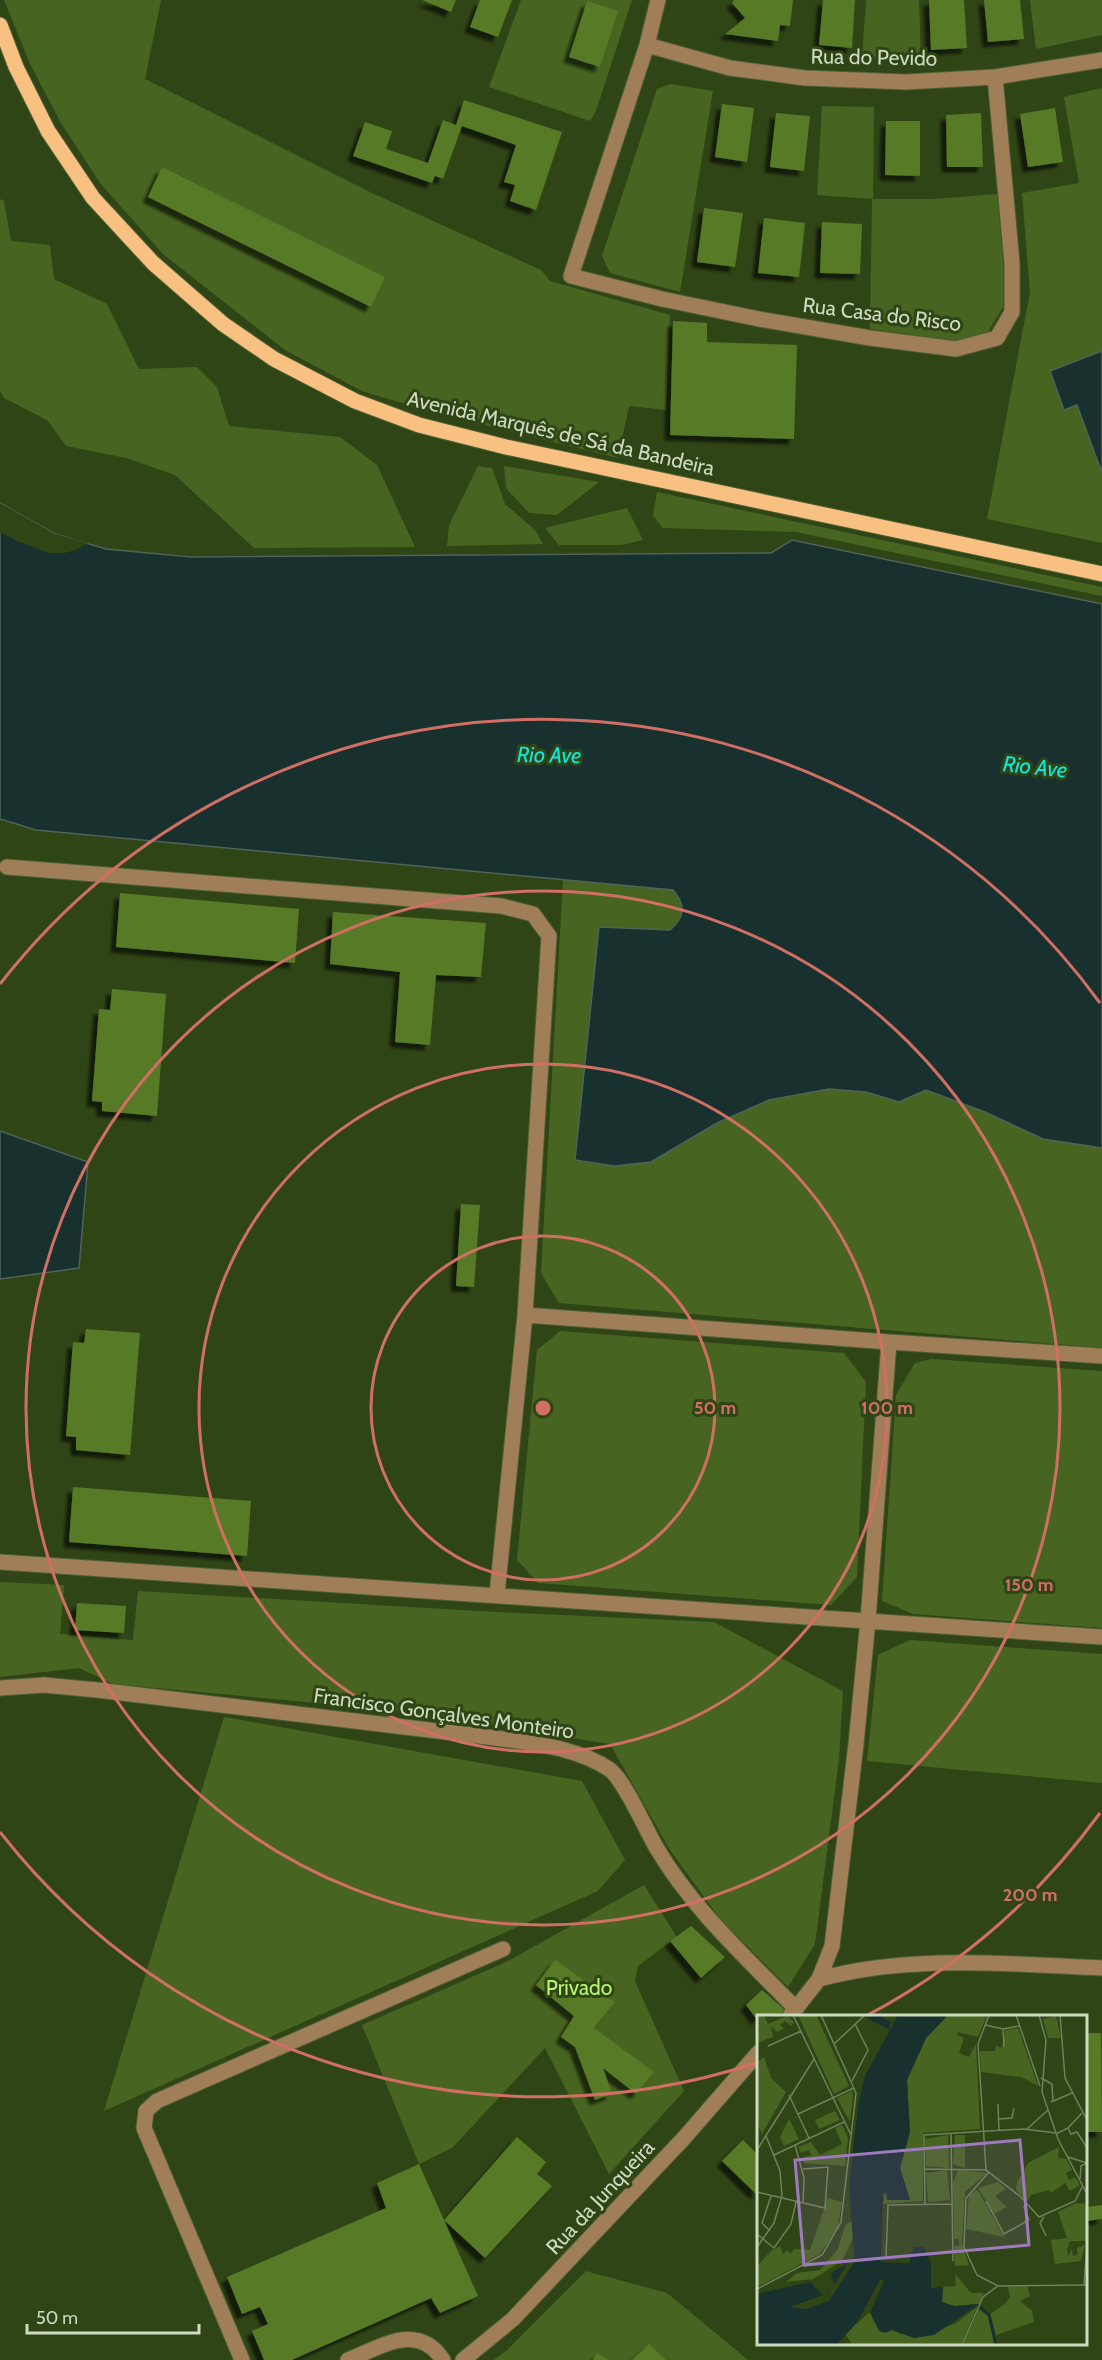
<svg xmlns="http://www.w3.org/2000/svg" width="1102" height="2360" font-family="Cabin,sans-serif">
	<defs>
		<filter id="shadow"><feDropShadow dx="-5.5" dy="5.5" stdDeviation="1.5" flood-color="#0009"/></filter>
	</defs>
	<rect width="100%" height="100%" fill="#304516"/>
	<path fill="#476520" d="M 4,0 L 161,0 L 145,79 L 374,194 L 541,270 L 550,281 L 670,315 L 666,410 L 629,406 L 618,458 L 425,410 L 362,391 L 285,350 L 163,254 L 100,183 L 61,123 L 30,64 Z
		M 521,0 L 632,0 L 596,111 L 590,121 L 489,87 Z
		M 866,0 L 919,0 L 921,57 L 862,57 Z
		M 1030,0 L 1102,0 L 1102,35 L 1036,49 Z
		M 670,84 L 713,91 L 680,292 L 610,273 L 602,256 L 657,89 Z
		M 1102,88 L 1102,543 L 987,519 L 1030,292 L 1022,193 L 1079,183 L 1064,97 Z
		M 822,106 L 874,107 L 873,199 L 935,199 L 997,194 L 1003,259 L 1003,307 L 988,332 L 957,341 L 870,329 L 872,199 L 817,195 Z
		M 0,199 L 4,201 L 11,241 L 50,245 L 54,279 L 107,304 L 139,369 L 197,367 L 217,387 L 229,426 L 340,437 L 377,465 L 415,547 L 254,548 L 175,475 L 126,458 L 66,446 L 47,420 L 4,398 L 0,391 Z
		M 478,466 L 492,468 L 505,504 L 535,530 L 543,544 L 447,546 L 449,525 Z
		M 504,466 L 599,482 L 557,515 L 529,513 L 506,488 Z
		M 657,492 L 1102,587 L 1102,596 L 796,532 L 663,528 L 653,516 Z
		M 627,508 L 643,540 L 621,545 L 559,545 L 545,528 Z
		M 563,879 L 673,890 C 686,905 685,917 670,930 L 717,1123 L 769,1100 L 829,1089 L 866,1092 L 899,1102 L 926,1090 L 985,1112 L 1043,1139 L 1102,1148 L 1102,1348 L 559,1303 L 541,1273 Z
		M 560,1331 L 844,1353 L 866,1382 L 857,1577 L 831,1605 L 538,1583 L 517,1560 L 537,1350 Z
		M 932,1359 L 1102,1371 L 1102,1628 L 913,1614 L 882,1601 L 896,1395 L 915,1363 Z
		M 0,1582 L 64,1585 L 60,1634 L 133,1640 L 138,1591 L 495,1612 L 714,1622 L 843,1691 L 839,1759 L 815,1944 L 788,1987 L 720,1919 L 670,1850 L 610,1744 L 391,1710 L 113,1684 L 79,1668 L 0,1677 Z
		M 910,1640 L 1102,1654 L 1102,1783 L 867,1761 L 878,1655 Z
		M 224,1717 L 582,1781 L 625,1860 L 598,1891 L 104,2111 Z
		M 644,1885 L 677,1937 L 638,1966 L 635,1981 L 684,2091 L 609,2174 L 545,2048 L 452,2148 L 419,2164 L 362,2025 L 506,1962 Z
		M 586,2271 L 667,2293 L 748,2360 L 494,2360 L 507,2350 Z"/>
	<path fill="#18302e" stroke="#4e635a" stroke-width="1.5" d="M 1102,351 L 1102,473 L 1077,405 L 1064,410 L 1050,371 Z
		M 0,503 L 55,534 L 106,549 L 191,557 L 771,553 L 792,540 L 1102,604 L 1102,1148 L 1043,1139 L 985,1112 L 926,1090 L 899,1102 L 866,1092 L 829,1089 L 769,1100 L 717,1123 L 651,1162 L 614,1166 L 575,1160 L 599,927 L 670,930 C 685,917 686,905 673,890 L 36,830 L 0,819 Z
		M 0,1131 L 88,1162 L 79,1268 L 0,1279 Z"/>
	<path fill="#304516" d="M 0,503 L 55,534 L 88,543 L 76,550 L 64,553 L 48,553 L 17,541 L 0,532 Z"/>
	<path fill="#567a25" filter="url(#shadow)" d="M 422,0 L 456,0 L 451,12 Z
		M 480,0 L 512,0 L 498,37 L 470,27 Z
		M 734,0 L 793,0 L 790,26 L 780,25 L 778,41 L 725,34 L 745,18 L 732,3 Z
		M 823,0 L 855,0 L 852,48 L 819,45 Z
		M 929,0 L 964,0 L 967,48 L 931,50 Z
		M 984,0 L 1020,0 L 1024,39 L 988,42 Z
		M 587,1 L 618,11 L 600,67 L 569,57 Z
		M 464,100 L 562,132 L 536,210 L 510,201 L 515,185 L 504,182 L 516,145 L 462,126 L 443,179 L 435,176 L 432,183 L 353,156 L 365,122 L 392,131 L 386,149 L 428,163 L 443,120 L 456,125 Z
		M 722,104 L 754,108 L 747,162 L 715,157 Z
		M 1055,108 L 1063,162 L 1028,167 L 1020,114 Z
		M 776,113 L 810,116 L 804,171 L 770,167 Z
		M 981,113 L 983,167 L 947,167 L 946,115 Z
		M 886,121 L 920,121 L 920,176 L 885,175 Z
		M 162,167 L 385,277 L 371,307 L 148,197 Z
		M 704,208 L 743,213 L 735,267 L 697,262 Z
		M 764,218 L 805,223 L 799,277 L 758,273 Z
		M 822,222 L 862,224 L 860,274 L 820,273 Z
		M 673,321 L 707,323 L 707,342 L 797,345 L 794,439 L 670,435 Z
		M 120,893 L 299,909 L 295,963 L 116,947 Z
		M 333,912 L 486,923 L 481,977 L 436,975 L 430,1045 L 395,1042 L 400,972 L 330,964 Z
		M 112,989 L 166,994 L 157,1116 L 102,1111 L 102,1102 L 92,1101 L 99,1009 L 110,1010 Z
		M 461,1204 L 480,1205 L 474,1287 L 456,1286 Z
		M 86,1329 L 140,1333 L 130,1455 L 76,1450 L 76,1437 L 66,1436 L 73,1342 L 84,1343 Z
		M 73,1487 L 251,1501 L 247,1556 L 69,1542 Z
		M 77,1603 L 126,1606 L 124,1633 L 75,1630 Z
		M 691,1926 L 725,1957 L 701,1978 L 670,1941 Z
		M 555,1960 L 615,2002 L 594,2028 L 654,2072 L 636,2094 L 603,2068 L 612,2094 L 595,2100 L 575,2047 L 561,2037 L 574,2016 L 536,1985 Z
		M 762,1990 L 785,2010 L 779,2016 L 758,2016 L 758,2021 L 746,2005 Z
		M 1086,2033 L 1101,2033 L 1102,2132 L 1086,2132 Z
		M 517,2137 L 546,2162 L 537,2174 L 552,2186 L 485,2258 L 444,2220 L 478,2296 L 440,2313 L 431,2298 L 292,2360 L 264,2360 L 252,2331 L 268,2324 L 260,2307 L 242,2314 L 227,2277 L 386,2208 L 377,2183 L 419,2164 L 444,2220 Z
		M 743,2140 L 758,2155 L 758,2191 L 756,2194 L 722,2161 Z
		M 1102,2205 L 1102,2219 L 1086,2221 L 1086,2207 Z
		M 649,2344 L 666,2360 L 632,2360 Z
		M 597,2353 L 609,2360 L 593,2360 Z"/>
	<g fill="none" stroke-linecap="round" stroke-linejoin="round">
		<defs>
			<path id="minor" d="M 658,0 L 647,45 L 571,276 L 662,299 L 759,319 L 870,338 L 956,349 L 997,338 L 1012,312 L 1012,263 L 995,77
				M 647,45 L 730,68 L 805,78 L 906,82 L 995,77 L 1102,60
				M 7,867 L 501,906 L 533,914 L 549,936 L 525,1315 L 497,1594
				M 525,1315 L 889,1342 L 1102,1356
				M 0,1562 L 1102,1637
				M 0,1688 L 44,1685 L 97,1690 L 496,1738 C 535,1744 576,1747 609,1769 C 624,1779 646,1830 656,1847 C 693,1910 747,1958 796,2009
				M 819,1979 C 911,1954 1009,1964 1102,1968
				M 790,2016 L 819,1979 L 832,1946 L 856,1744 L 868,1620 L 889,1342
				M 242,2360 L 144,2128 L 146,2111 L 157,2101 L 503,1949
				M 348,2360 C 381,2347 418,2321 443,2360
				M 463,2360 L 513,2319 L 684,2138 L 758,2053"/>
			<path id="major" d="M 0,25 L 16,67 L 48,131 L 93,198 L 153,263 L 223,324 L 274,359 L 355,401 L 419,425 L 506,447 L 1102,574"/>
		</defs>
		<use href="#minor" stroke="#4c6035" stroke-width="17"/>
		<use href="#major" stroke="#4c6035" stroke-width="17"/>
		<use href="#minor" stroke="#a07e58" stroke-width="15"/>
		<use href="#major" stroke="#f8c181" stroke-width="15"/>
	</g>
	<g fill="none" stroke="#d26f65" stroke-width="3">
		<circle cx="543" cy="1408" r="172"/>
		<circle cx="543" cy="1408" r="344"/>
		<circle cx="543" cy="1408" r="517"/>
		<path d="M1100 1813A689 689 0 0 1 866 2016M756 2063A689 689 0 0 1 0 1832M0 984A689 689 0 0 1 1100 1003"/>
	</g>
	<g text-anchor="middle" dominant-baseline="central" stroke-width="6" stroke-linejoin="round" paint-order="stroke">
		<g font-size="21" fill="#cddac0" stroke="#304516">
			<text transform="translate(874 57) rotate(1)">Rua do Pevido</text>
			<text transform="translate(882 314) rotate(7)">Rua Casa do Risco</text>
			<text transform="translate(561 433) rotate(13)">Avenida Marquês de Sá da Bandeira</text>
			<text transform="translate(444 1713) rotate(8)">Francisco Gonçalves Monteiro</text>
			<text transform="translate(600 2197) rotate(-47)">Rua da Junqueira</text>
		</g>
		<g font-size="21" fill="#b7f56a" stroke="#304516">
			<text x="579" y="1987">Privado</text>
		</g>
		<g font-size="22" font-style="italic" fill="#0ee8df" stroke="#304516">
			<text transform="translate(549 755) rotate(1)">Rio Ave</text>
			<text transform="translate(1035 767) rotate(6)">Rio Ave</text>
		</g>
	</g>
	<g transform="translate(757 2015)">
		<rect width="330" height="330" fill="#304516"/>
		<path d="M 0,0 L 7,0 L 11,9 L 30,1 L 37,7 L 34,11 L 28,6 L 23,10 L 27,14 L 20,17 L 14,11 L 16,22 L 0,28 ZM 41,0 L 59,0 L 92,71 L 77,79 ZM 191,0 L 230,0 L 221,22 L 201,17 L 200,20 L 207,23 L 202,38 L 212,42 L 219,29 L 223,114 L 166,118 L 166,186 L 126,189 L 128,177 L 130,185 L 153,185 L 143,153 L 153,117 L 150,65 L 169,23 ZM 299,1 L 304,23 L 291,23 L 286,4 ZM 261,13 L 281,71 L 264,62 L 224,57 L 223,36 L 238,36 L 239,31 L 245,33 L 248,15 ZM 7,42 L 14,63 L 29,77 L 5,119 L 0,108 L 0,47 ZM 95,76 L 96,80 L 93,107 L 80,83 ZM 78,96 L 83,105 L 62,114 L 58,105 ZM 32,104 L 42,124 L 27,131 L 23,122 ZM 85,110 L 91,123 L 88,151 L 47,148 L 45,143 L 54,140 L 52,135 L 44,138 L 41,132 L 54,127 L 63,140 L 85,129 L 78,113 ZM 191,120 L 192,153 L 169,151 L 168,124 ZM 198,120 L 208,120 L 208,153 L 196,149 ZM 302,132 L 301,143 L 309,144 L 315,155 L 309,158 L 312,165 L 318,162 L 323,170 L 313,176 L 308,168 L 294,178 L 292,175 L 274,180 L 270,186 L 259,175 L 260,167 L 271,148 ZM 190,155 L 193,185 L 171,187 L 169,158 ZM 201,155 L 230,158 L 208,177 L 205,229 L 212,250 L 198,251 L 197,231 L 202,231 L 202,224 L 197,224 L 196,168 ZM 241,167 L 249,174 L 238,181 L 250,192 L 237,199 L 221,173 ZM 219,175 L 222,177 L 247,222 L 209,214 L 212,180 ZM 71,183 L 85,187 L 81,212 L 63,239 L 0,272 L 0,251 L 14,236 L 23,231 L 26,239 L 30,235 L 34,239 L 37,234 L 53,235 ZM 319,188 L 330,189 L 330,226 L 313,226 L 310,235 L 311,241 L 315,234 L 316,241 L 320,240 L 320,233 L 328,230 L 324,246 L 298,249 L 294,225 L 310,223 L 301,197 ZM 95,206 L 97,221 L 85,246 L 56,264 L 29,267 L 40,258 L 63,255 L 81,234 L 88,210 ZM 198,259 L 214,278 L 227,278 L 222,289 L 197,291 L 185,287 L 186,272 L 199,271 ZM 270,270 L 273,281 L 263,286 L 275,296 L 277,307 L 239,320 L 233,299 L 248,289 L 253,282 L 251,272 ZM 220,292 L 204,330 L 96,330 L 88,319 L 113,297 L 117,307 L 144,319 L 180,315 L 198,309 ZM 222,294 L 232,302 L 238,330 L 206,330 Z" fill="#476520"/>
		<path d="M 122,0 L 134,7 L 132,15 L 110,3 ZM 141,0 L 191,0 L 169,23 L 150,65 L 153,117 L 143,153 L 153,185 L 130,185 L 130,178 L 126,178 L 124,247 L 152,248 L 157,232 L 167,232 L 174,248 L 174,273 L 186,272 L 185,287 L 197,291 L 222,289 L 177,320 L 157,323 L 135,315 L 128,318 L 122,316 L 113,297 L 127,267 L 96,312 L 79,330 L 0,330 L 0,279 L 53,267 L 67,281 L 78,272 L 74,258 L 94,247 L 97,240 L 92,170 L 102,85 L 108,61 Z" fill="#18302e"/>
		<path d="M 98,237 L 96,249 L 72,286 L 49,294 L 33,292 L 72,278 ZM 127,264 L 116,291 L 101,306 L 123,265 Z" fill="#304516"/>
		<path fill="none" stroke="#18302e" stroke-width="3" d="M 222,291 L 232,300 L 239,330"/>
		<path fill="none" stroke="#6f815a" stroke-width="1.5" d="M 36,0 L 94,120M 232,0 L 221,29 L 229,155 L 264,182 L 282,202 L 318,186 L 325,172M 259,0 L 283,71M 282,0 L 289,25 L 285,77 L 301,124 L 330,179M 303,0 L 308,63 L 330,105M 228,10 L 246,14 L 262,11M 246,14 L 247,32M 77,29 L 108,0M 11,31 L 44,16M 284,63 L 295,69 L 296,86M 95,66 L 111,35 L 98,9M 32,80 L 52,123M 294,87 L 315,78M 241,89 L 242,116M 41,99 L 97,73M 242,104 L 255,103 L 257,93M 311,113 L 314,119 L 320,117 L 330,133M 270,114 L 291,95M 194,119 L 196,246M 299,119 L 311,113 L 325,98M 38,130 L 47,163 L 46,188M 0,135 L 57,44M 17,140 L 87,107M 311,142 L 330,148M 167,154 L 229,155M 232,157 L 209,183 L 207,232 L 220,260 L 241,271 L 330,270M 323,164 L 324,151 L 330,148M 0,177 L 68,193 L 71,152 L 46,154M 229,186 L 247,219 L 272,205 L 267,192 L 269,187M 168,189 L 167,120 L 267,114 L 299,118M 287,202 L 283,208 L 289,221M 13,216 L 5,208 L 14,181M 0,219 L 17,233 L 34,209 L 39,187M 0,232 L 17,208 L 25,181 L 23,156 L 9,121M 129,242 L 131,190 L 195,189M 327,270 L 330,230M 0,274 L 65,240 L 84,207 L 99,78 L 64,0M 205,330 L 226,282 L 241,271"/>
		<path fill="#a07abf" fill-opacity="0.15" stroke="#a07abf" stroke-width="3" d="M 263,125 L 272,230 L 47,250 L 38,145 Z"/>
		<rect width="330" height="330" fill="none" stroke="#cddac0" stroke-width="3"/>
	</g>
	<circle cx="543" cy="1408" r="9" fill="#d26f65" stroke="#304516" stroke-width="3"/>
	<g font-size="18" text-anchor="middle" font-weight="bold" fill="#d26f65" stroke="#304516" stroke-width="6" stroke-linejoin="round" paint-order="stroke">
		<text x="715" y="1414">50 m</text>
		<text x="887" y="1414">100 m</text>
		<text x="1029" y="1591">150 m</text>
		<text x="1030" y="1901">200 m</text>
	</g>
	<path d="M27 2324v9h172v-9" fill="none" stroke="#cddac0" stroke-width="3"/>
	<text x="36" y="2324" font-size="18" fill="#cddac0" stroke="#304516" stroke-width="4.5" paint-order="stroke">50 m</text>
</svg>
